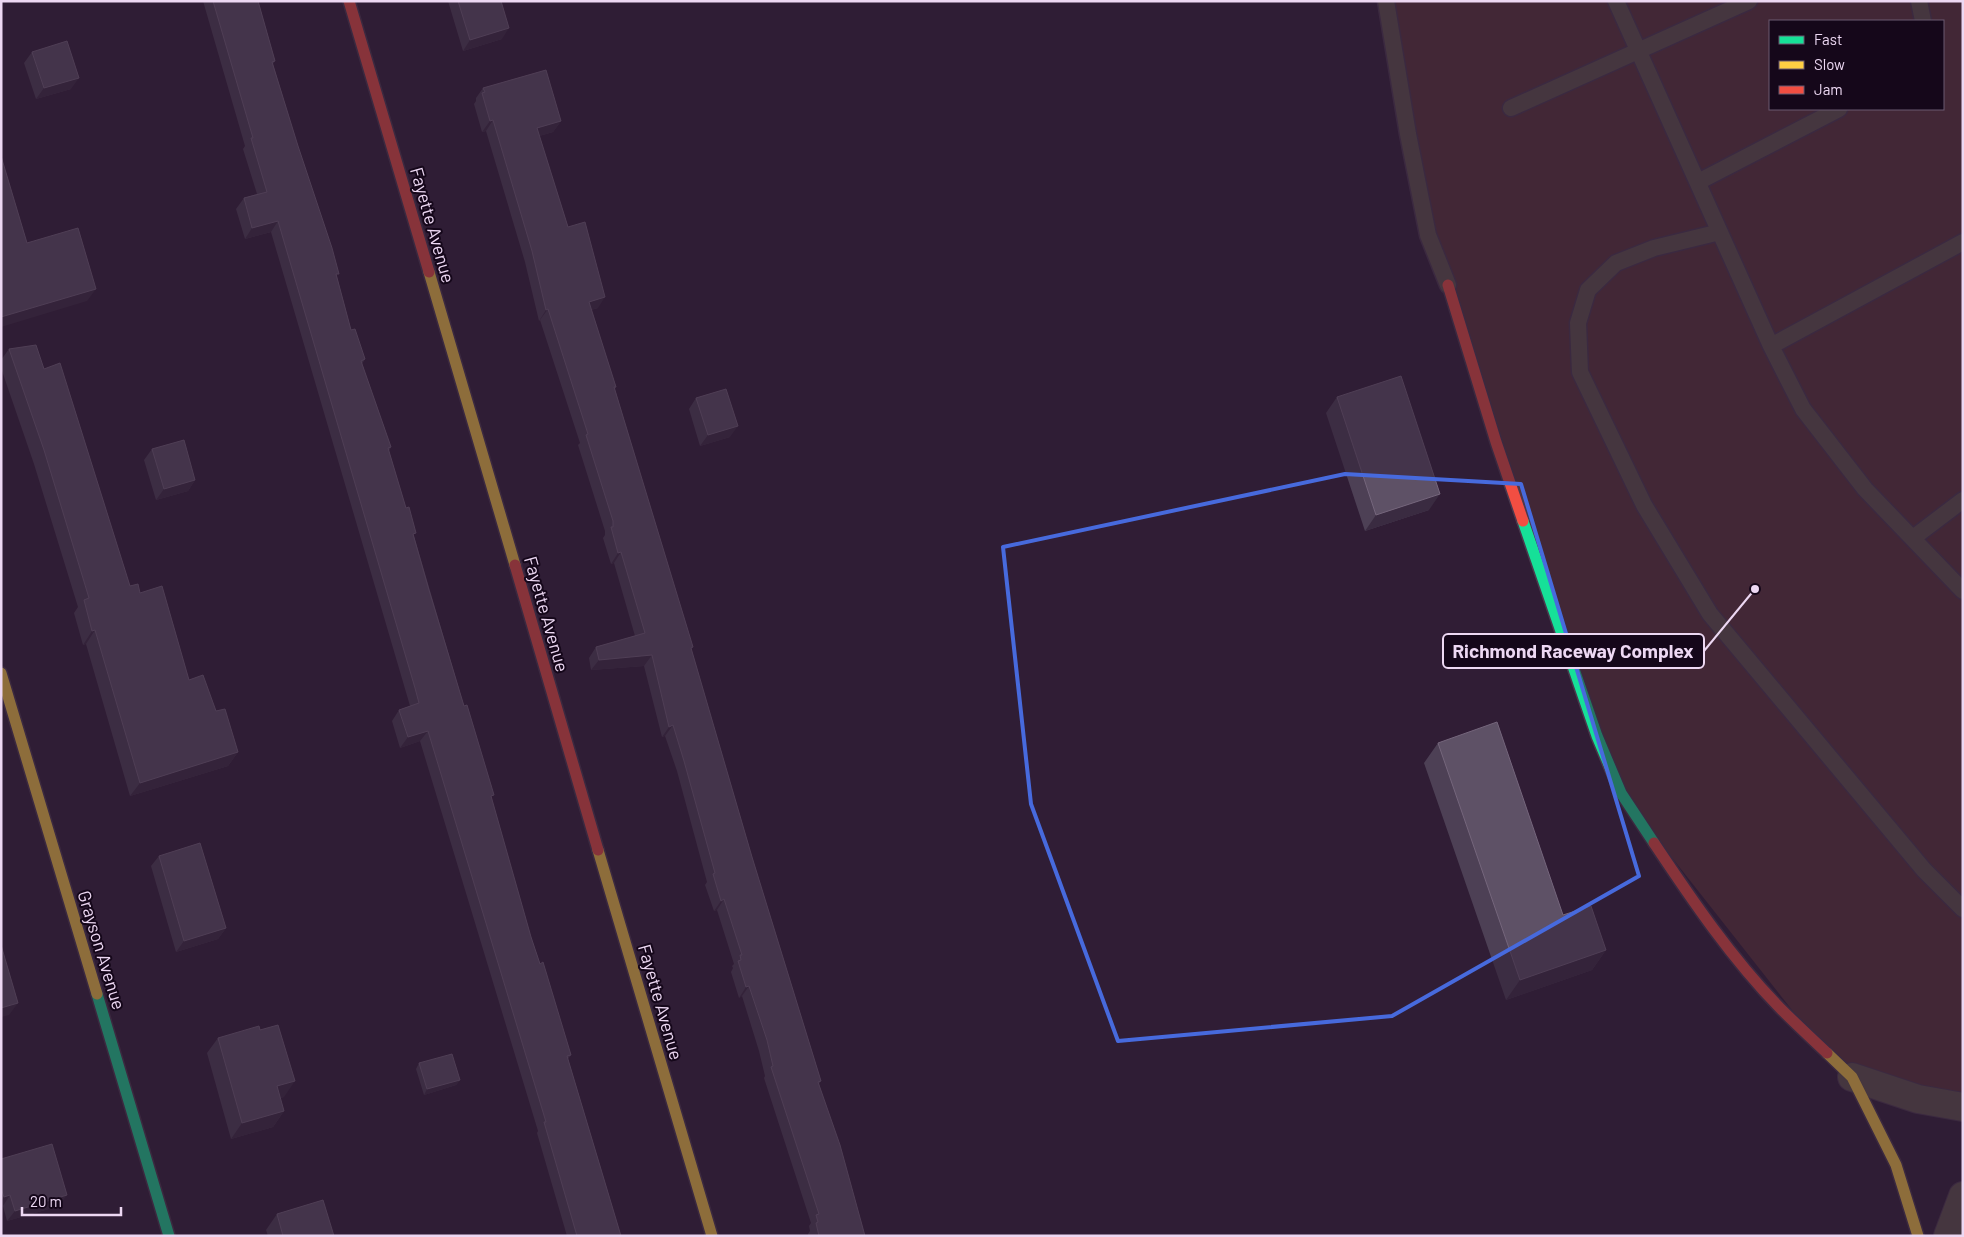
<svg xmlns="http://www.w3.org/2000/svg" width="1964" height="1237" font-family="Barlow,sans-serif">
	<rect width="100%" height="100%" fill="#301d35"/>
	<path fill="#5a3438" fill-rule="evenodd" d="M 1390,1 L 1963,1 L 1963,1107 L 1852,1077 L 1814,1038 L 1621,793 L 1496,442 L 1396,100 ZM 1770,21 L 1943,21 L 1943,109 L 1770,109 Z"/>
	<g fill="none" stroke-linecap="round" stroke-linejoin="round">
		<defs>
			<path id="lane" d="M 1386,1 L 1408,134 L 1428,235 L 1448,285
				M 1616,1 L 1771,346 L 1803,409 L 1865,489 L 1963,591
				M 1919,1 L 1923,21
				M 1511,108 L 1749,1
				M 1698,182 L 1839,109
				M 1720,232 L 1654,248 L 1616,263 L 1588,290 L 1578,323 L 1580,372 L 1644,505 L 1710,614 L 1924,870 L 1963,909
				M 1771,346 L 1963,242
				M 1913,538 L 1963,500"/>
			<path id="street" d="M 1852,1077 L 1918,1099 L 1963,1107
				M 1948,1236 L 1963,1196"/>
			<path id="fast" d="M 1523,521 L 1597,736 L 1621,793 L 1654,843
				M 97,994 L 169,1236"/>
			<path id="slow" d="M 429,272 L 515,565
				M 1,673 L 97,994
				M 598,850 L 712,1236
				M 1827,1053 L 1852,1077 L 1896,1165 L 1918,1236"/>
			<path id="jam" d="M 349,1 L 429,272
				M 1448,285 L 1496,442 L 1523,521
				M 515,565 L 598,850
				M 1654,843 C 1692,900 1732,959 1780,1008 C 1795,1023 1811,1038 1827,1053"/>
		</defs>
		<use href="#lane" stroke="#4a394e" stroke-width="19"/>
		<use href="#street" stroke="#4a394e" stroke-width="30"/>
		<use href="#fast" stroke="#4a394e" stroke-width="14"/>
		<use href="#slow" stroke="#4a394e" stroke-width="14"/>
		<use href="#jam" stroke="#4a394e" stroke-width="14"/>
		<use href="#lane" stroke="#60554d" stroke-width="16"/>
		<use href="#street" stroke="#60554d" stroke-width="28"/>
		<use href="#fast" stroke="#16e098" stroke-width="11"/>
		<use href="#slow" stroke="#ffcf43" stroke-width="11"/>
		<use href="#jam" stroke="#f24e42" stroke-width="11"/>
	</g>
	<path fill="#4d4055" d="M 203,1 L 258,1 L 275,61 L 273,64 L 337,277 L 351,330 L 365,359 L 362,364 L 391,447 L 389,451 L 491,798 L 531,937 L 571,1055 L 568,1059 L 621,1236 L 567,1236 L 537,1133 L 538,1131 L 420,741 L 400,748 L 392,721 L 399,710 L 410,706 L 408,699 L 271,232 L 245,239 L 236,209 L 244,198 L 257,194 L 243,149 L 245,146 Z
		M 448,1 L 501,1 L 502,39 L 463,51 Z
		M 32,52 L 71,89 L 36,99 L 24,63 Z
		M 483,88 L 561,121 L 553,132 L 539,136 L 568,227 L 598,308 L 591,310 L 616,387 L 615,389 L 752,857 L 821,1081 L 819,1084 L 865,1236 L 808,1236 L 808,1234 L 810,1231 L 809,1226 L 811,1223 L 764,1078 L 765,1076 L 759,1051 L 742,996 L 739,998 L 731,972 L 733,968 L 732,966 L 734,964 L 717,910 L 714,911 L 705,885 L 707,882 L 677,771 L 665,736 L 662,737 L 644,666 L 591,670 L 589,658 L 596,647 L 635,636 L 614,563 L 611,564 L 603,538 L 605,535 L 605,531 L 578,445 L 580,443 L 540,320 L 539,321 L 525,262 L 486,131 L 482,132 L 474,104 L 476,101 L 476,98 Z
		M 9,349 L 44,369 L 130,586 L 140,593 L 189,680 L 216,711 L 238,752 L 228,766 L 130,796 L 86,644 L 83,645 L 74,613 L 78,607 L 34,464 L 1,368 L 1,360 Z
		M 1337,397 L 1429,510 L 1365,531 L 1326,413 Z
		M 696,398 L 730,437 L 700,446 L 689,409 Z
		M 152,449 L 195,480 L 188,491 L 156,500 L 144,460 Z
		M 1438,743 L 1563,915 L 1606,950 L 1592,970 L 1506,1000 L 1424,763 Z
		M 159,856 L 226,928 L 218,939 L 176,952 L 151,866 Z
		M 260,1030 L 284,1097 L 280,1098 L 284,1111 L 273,1127 L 231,1139 L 207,1053 L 218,1038 Z
		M 419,1063 L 460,1080 L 456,1085 L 424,1095 L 416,1069 Z
		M 1,1159 L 59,1206 L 7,1221 L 3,1206 L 1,1207 Z
		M 277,1214 L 334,1236 L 268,1236 L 266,1230 Z"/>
	<path fill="#3a2b41" d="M 509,28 L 502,39 L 463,51 L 470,40 Z
		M 79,78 L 71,89 L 36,99 L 44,88 Z
		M 493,120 L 486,131 L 482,132 L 490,121 Z
		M 561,121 L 553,132 L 529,139 L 537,128 Z
		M 278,221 L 271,232 L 245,239 L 252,228 Z
		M 96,289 L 87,301 L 1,327 L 1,317 Z
		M 605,297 L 598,308 L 581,312 L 589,302 Z
		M 548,309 L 540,320 L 539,321 L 546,310 Z
		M 738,426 L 730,437 L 700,446 L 708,435 Z
		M 195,480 L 188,491 L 156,500 L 164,489 Z
		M 1440,494 L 1429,510 L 1365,531 L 1376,515 Z
		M 621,552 L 614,563 L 611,564 L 618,553 Z
		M 95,630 L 86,644 L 83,645 L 92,631 Z
		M 652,655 L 644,666 L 591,670 L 599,660 Z
		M 673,725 L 665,736 L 662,737 L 669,727 Z
		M 428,731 L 420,741 L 400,748 L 408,737 Z
		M 238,752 L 228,766 L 130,796 L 140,783 Z
		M 724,899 L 717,910 L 714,911 L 721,901 Z
		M 226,928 L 218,939 L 176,952 L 184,941 Z
		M 1606,950 L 1592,970 L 1506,1000 L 1520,980 Z
		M 749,986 L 742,996 L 739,998 L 746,987 Z
		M 18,1003 L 9,1015 L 1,1017 L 1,1008 Z
		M 460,1080 L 456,1085 L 424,1095 L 427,1089 Z
		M 295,1081 L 284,1097 L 266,1102 L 277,1086 Z
		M 284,1111 L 273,1127 L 231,1139 L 242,1123 Z
		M 10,1195 L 3,1206 L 1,1207 L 1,1201 L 4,1197 Z
		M 67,1195 L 59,1206 L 7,1221 L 15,1211 Z"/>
	<path fill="#5e5166" stroke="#75667c" d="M 213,1 L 258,1 L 275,61 L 272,62 L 298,146 L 332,248 L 339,274 L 336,274 L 351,330 L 355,329 L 365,359 L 361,361 L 391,447 L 388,448 L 406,508 L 409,507 L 416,533 L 413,534 L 429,590 L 464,706 L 467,705 L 494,795 L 491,796 L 531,937 L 540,964 L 543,962 L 571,1055 L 567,1056 L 621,1236 L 577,1236 L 544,1122 L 546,1122 L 428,731 L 408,737 L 399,710 L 419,703 L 415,688 L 278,221 L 252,228 L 244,198 L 267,192 L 251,138 L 253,138 Z
		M 458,1 L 501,1 L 509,28 L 470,40 Z
		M 67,41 L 79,78 L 44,88 L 32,52 Z
		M 546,70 L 561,121 L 537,128 L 568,227 L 585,222 L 605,297 L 589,302 L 616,387 L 614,387 L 693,647 L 691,648 L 752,857 L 821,1081 L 818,1082 L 840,1145 L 865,1236 L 819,1236 L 816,1223 L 818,1222 L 816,1215 L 819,1214 L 771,1067 L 773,1066 L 767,1040 L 749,986 L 746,987 L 738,961 L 741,960 L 740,955 L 742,955 L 724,899 L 721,901 L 713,874 L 715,873 L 684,761 L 673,725 L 669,727 L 652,655 L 599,660 L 596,647 L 645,633 L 621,552 L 618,553 L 611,527 L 613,527 L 613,521 L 586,435 L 588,434 L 548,309 L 546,310 L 532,251 L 493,120 L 490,121 L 482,93 L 485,92 L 483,88 Z
		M 1,156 L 27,243 L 78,228 L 96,289 L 1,317 Z
		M 36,345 L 44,369 L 60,363 L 130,586 L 138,584 L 140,593 L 162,586 L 189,680 L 203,675 L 216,711 L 225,709 L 238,752 L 140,783 L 95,630 L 92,631 L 84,600 L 89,598 L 44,450 L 9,349 Z
		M 1401,376 L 1440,494 L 1376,515 L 1337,397 Z
		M 726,389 L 738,426 L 708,435 L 696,398 Z
		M 184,440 L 195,480 L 164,489 L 152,449 Z
		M 1497,722 L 1563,915 L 1591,906 L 1606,950 L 1520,980 L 1438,743 Z
		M 200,843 L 226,928 L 184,941 L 159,856 Z
		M 1,945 L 18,1003 L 1,1008 Z
		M 278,1025 L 295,1081 L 277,1086 L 284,1111 L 242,1123 L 218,1038 L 259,1026 L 260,1030 Z
		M 452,1054 L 460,1080 L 427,1089 L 419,1063 Z
		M 52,1144 L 67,1195 L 15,1211 L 10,1195 L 4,1197 L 1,1188 L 1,1159 Z
		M 323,1200 L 334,1236 L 283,1236 L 277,1214 Z"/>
	<path d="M0 0H1964V1237H0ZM 1345,474 L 1521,484 L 1639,876 L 1392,1016 L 1118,1041 L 1031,804 L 1003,547 Z" fill="#301d35" fill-opacity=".55" fill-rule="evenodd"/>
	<path fill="none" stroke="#476add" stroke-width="4" stroke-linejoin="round" d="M 1345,474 L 1521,484 L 1639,876 L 1392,1016 L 1118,1041 L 1031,804 L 1003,547 Z"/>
	<g text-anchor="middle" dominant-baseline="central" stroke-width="4" stroke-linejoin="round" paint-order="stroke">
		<g font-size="18" fill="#edd8f3" stroke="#15071a">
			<text transform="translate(433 225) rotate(74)">Fayette Avenue</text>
			<text transform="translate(547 614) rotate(74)">Fayette Avenue</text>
			<text transform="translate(102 950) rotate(73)">Grayson Avenue</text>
			<text transform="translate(661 1002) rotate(74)">Fayette Avenue</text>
		</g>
	</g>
	<path fill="none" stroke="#edd8f3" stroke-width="2" d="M1755 589L1704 651"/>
	<circle fill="#edd8f3" stroke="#15071a" stroke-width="2" cx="1755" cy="589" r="5"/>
	<rect fill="#15071a" stroke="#edd8f3" stroke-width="2" x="1443" y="634" width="261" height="34" rx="5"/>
	<g font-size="19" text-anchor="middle" font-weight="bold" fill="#edd8f3">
		<text x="1573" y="658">Richmond Raceway Complex</text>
	</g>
	<rect width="1964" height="1237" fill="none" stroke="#edd8f3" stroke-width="5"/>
	<rect x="1769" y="20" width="175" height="90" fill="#15071a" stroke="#6b5b71"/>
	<rect x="1779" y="36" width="25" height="8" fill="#16e098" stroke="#6b5b71"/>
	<text x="1814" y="45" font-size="15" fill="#edd8f3">Fast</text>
	<rect x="1779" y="61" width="25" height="8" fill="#ffcf43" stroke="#6b5b71"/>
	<text x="1814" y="70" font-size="15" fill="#edd8f3">Slow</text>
	<rect x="1779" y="86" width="25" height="8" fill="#f24e42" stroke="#6b5b71"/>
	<text x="1814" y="95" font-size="15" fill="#edd8f3">Jam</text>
	<path d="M22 1207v8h99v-8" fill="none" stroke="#edd8f3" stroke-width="2.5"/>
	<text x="30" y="1207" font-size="15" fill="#edd8f3" stroke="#15071a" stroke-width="4" paint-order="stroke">20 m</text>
</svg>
